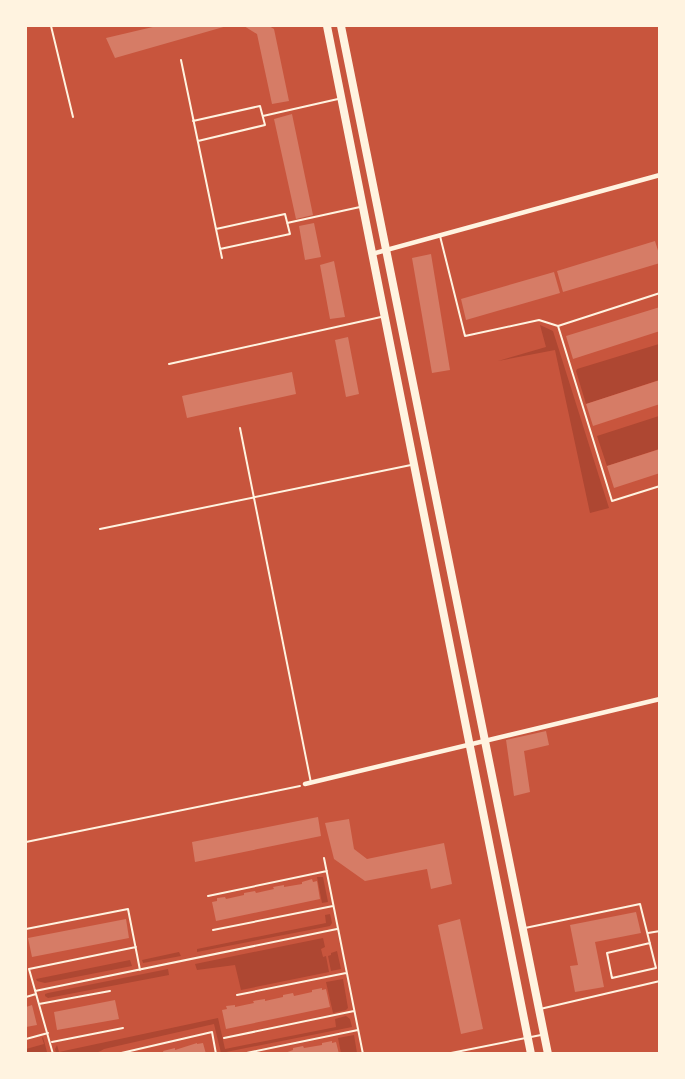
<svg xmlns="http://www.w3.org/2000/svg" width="685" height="1079" font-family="Inter,sans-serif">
	<rect width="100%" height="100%" fill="#c8553d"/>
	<path fill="#ae4732" d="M 540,325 L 553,331 L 609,508 L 590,513 L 555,350 L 498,361 L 546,347 Z
		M 659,344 L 659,380 L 586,404 L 576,371 L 577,369 Z
		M 659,416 L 659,449 L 607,466 L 597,436 Z
		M 317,877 L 323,877 L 328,902 L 322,903 Z
		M 330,914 L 332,923 L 330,926 L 197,952 L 197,949 L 326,923 L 325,915 Z
		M 323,938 L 325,947 L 321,949 L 323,957 L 326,956 L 329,972 L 241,990 L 235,965 L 197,970 L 195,964 Z
		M 337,951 L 341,969 L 331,971 L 328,956 L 331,955 L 331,953 Z
		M 179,952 L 181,956 L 143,963 L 142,960 Z
		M 130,960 L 132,966 L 45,983 L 37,981 L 36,979 Z
		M 168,969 L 169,975 L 48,998 L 45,996 L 45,994 L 48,993 Z
		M 343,979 L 348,1008 L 346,1010 L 333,1013 L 326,982 Z
		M 346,1016 L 350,1019 L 352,1027 L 226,1052 L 225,1053 L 221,1053 L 214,1024 L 104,1049 C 92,1057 71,1054 56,1053 L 55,1049 L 57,1045 L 59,1052 L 218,1018 L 225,1049 L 336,1027 L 335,1019 Z
		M 354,1035 L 357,1053 L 341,1053 L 338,1038 Z
		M 43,1037 L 47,1052 L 40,1053 L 26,1053 L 26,1049 L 44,1044 L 42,1038 Z"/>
	<path fill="#d67c66" d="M 157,26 L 227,26 L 115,58 L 106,38 Z
		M 244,26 L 269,26 L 274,29 L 289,101 L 272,104 L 257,34 Z
		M 292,114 L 313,215 L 296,219 L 274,119 Z
		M 314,223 L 321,257 L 305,260 L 299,226 Z
		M 655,241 L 660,257 L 660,263 L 563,292 L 557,271 Z
		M 431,254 L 450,370 L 432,373 L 412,258 Z
		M 334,261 L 345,317 L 330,319 L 320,265 Z
		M 554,272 L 560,293 L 466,320 L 461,299 Z
		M 660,307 L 660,331 L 573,359 L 566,336 Z
		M 348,337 L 359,394 L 346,397 L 335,340 Z
		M 292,372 L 296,394 L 187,418 L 182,396 Z
		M 660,380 L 660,404 L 593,426 L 586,404 Z
		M 660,449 L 660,473 L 614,488 L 607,466 Z
		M 546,731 L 549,745 L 524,751 L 530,792 L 514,796 L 506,740 Z
		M 318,817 L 321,836 L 195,862 L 192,842 Z
		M 349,819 L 354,849 L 367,859 L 444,843 L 452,884 L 431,889 L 427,869 L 365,881 L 334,859 L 325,823 Z
		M 312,879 L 313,882 L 317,881 L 320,899 L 216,921 L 212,902 L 217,901 L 217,898 L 225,897 L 226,899 L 244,895 L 244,893 L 255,891 L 256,893 L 274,889 L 273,887 L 284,885 L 284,887 L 302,884 L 302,882 Z
		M 636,912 L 641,933 L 595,942 L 604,987 L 575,992 L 570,966 L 578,965 L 570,925 Z
		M 126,919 L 129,938 L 32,957 L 28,938 Z
		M 460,919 L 483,1029 L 461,1034 L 438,925 Z
		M 322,988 L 322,990 L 326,989 L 330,1007 L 226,1029 L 222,1010 L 227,1009 L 226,1006 L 235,1005 L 235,1007 L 254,1003 L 253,1001 L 265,999 L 265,1001 L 283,997 L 283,995 L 293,993 L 294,996 L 312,992 L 312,990 Z
		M 115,1000 L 119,1019 L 57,1030 L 54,1012 Z
		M 32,1005 L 37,1025 L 26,1027 L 26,1007 Z
		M 332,1041 L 332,1043 L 336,1042 L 339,1054 L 282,1054 L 293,1050 L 293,1048 L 303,1046 L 304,1048 L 322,1045 L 322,1043 Z
		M 197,1043 L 197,1044 L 203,1043 L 206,1054 L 164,1054 L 163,1051 L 175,1048 L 175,1050 Z"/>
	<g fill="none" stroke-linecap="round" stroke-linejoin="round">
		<path stroke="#fff3e0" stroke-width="2" d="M 51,26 L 73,117
			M 26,842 L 300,786"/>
		<path stroke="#fff3e0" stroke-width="2" d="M 181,60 L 222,258
			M 263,116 L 338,99
			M 193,121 L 260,106 L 265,125 L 198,141
			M 287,223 L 360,207
			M 216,229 L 285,214 L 290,234 L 220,249
			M 440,236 L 465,336 L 539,320 L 558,326 L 612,501 L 660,486
			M 558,326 L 660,293
			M 169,364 L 381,317
			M 240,428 L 311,783
			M 100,529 L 411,465
			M 324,858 L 363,1054
			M 208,896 L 327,871
			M 525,928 L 640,904 L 656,968 L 612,978 L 607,953 L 650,943
			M 26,929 L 128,909 L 140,970
			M 213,930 L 333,906
			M 648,933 L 660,931
			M 35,991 L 337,929
			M 237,995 L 346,973
			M 26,997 L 36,994
			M 39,1004 L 110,991
			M 540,1009 L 660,981
			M 224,1038 L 354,1011
			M 26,1039 L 48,1033
			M 52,1042 L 123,1028
			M 53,1054 L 29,969 L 136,947
			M 117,1054 L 212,1032 L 216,1054
			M 242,1054 L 358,1030
			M 446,1054 L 541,1035"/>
		<path stroke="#fff3e0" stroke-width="4.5" d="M 372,254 L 660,175
			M 305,784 L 660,699"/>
		<path stroke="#fff3e0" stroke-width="8" d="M 327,26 L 531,1054
			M 341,26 L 548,1054"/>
	</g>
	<rect width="685" height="1079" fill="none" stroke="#fff3e0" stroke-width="54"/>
</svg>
